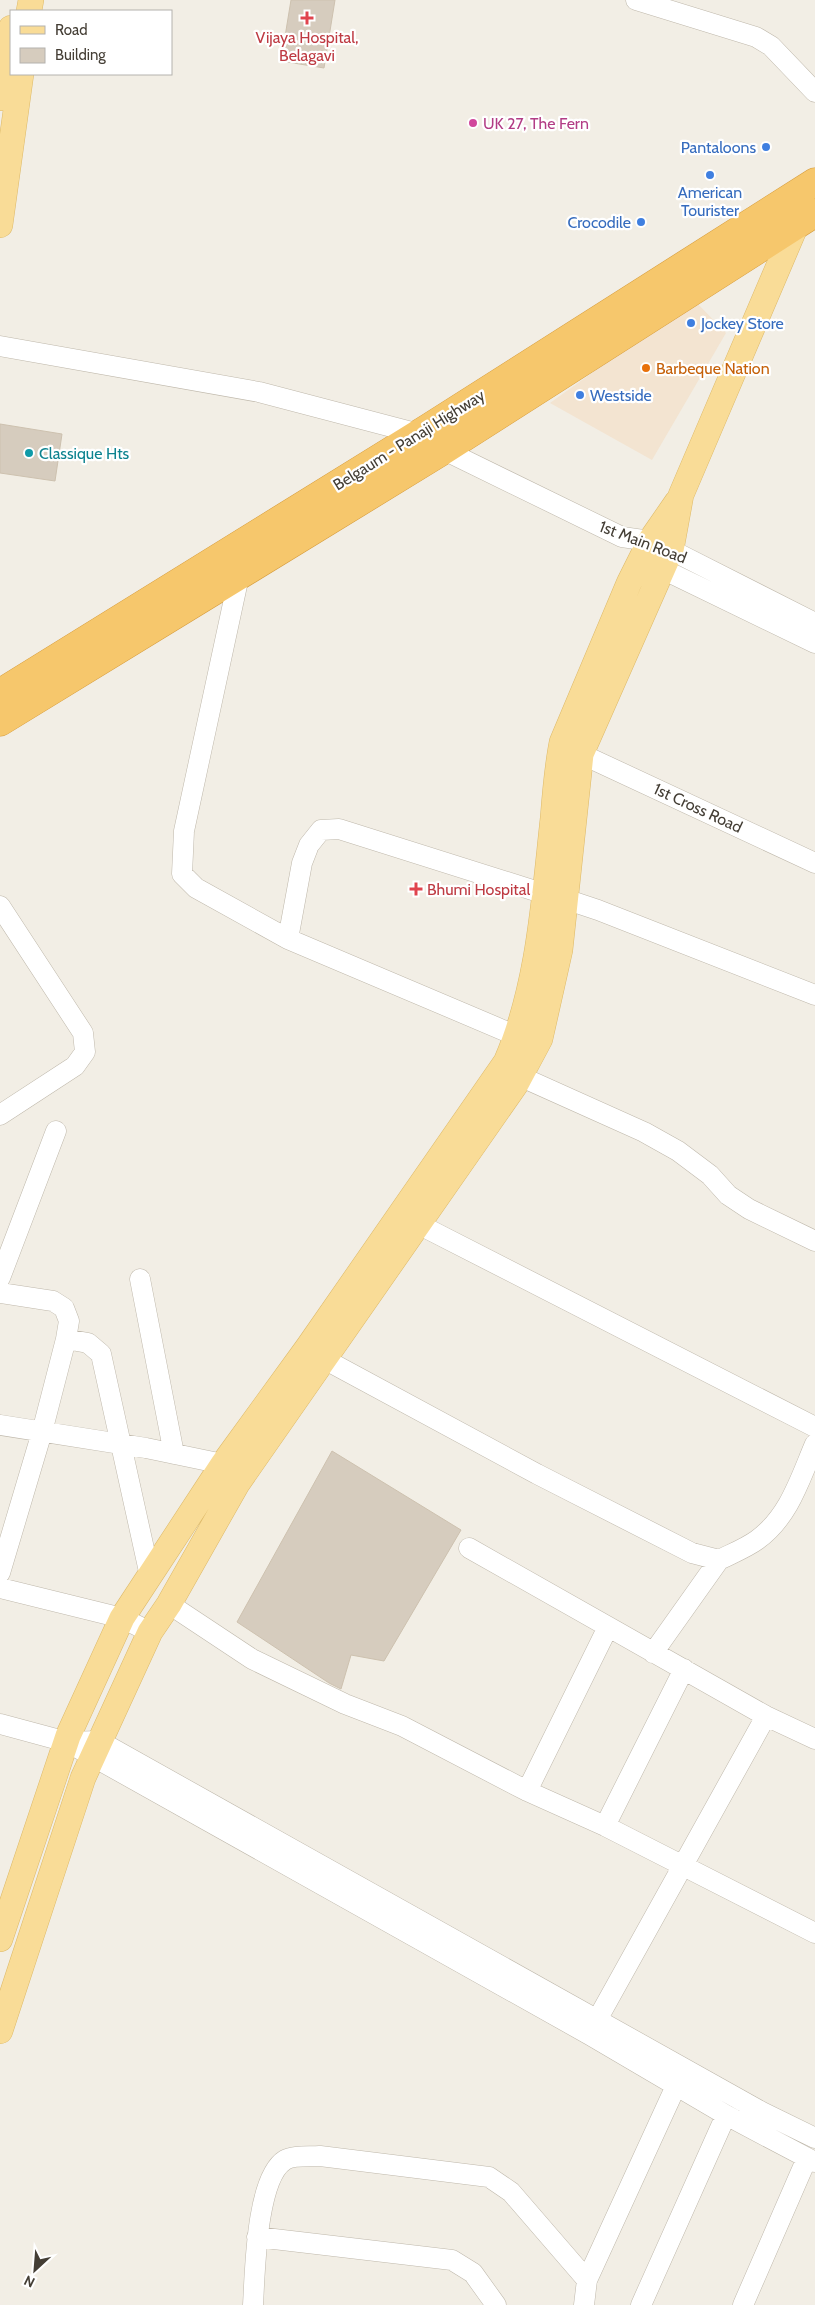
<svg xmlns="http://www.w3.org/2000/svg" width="815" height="2305" font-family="Cabin,sans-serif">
	<rect width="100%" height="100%" fill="#f2eee5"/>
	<path fill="#f3e4d1" d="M 694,300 L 726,333 L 652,460 L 550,403 Z"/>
	<path fill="#d6ccbe" stroke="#cdc1af" d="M 291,0 L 335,0 L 324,68 L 281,61 Z
		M 0,424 L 62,434 L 55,481 L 0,473 Z
		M 332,1451 L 461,1530 L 384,1661 L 351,1655 L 341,1689 L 329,1683 L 237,1622 Z"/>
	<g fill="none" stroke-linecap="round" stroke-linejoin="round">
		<defs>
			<path id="minor" d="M 636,0 L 756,37 L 771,46 L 815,92
				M 0,346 L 259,392 L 419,434
				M 444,450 L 622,537 L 650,541 L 671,550 L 815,623
				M 650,563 L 815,643
				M 239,576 L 184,831 L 182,874 L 196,888 L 288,939 L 517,1036
				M 581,754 L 815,863
				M 565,899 L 598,910 L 815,995
				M 0,906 L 83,1033 L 85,1052 L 75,1066 L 0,1115
				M 288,939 L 302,863 L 309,845 L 321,830 L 339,829 L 545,894
				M 506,1070 L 644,1132 L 678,1151 L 710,1175 L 728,1195 L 749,1209 L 815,1241
				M 418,1224 L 815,1427
				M 0,1278 L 56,1131
				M 140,1279 L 174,1454
				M 0,1293 L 53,1301 L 64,1308 L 69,1321 L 66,1339 L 42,1432 L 0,1573
				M 66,1339 L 88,1343 L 101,1354 L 150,1576
				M 324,1359 L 537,1474 L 692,1553 L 719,1560 C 731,1554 746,1548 757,1540 C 789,1517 800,1479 815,1444
				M 0,1425 L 146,1448 L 223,1464
				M 469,1548 L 766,1716 L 815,1739
				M 0,1588 L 122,1618 L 150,1632
				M 169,1604 L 252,1659 L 345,1704 L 402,1726 L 527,1791 L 605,1826 L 815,1933
				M 653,1653 L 719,1560
				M 0,1724 L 67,1742
				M 527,1791 L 608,1627
				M 605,1826 L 684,1669
				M 597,2020 L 766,1716
				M 815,2138 L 762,2112 L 99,1741 L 67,1742 L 590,2035 L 726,2115 L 815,2162
				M 257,2237 L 452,2260 L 473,2273 L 496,2305
				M 253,2305 C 255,2273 256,2178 285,2160 C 293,2155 310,2157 320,2156 L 489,2177 L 511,2192 L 587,2280
				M 584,2305 L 587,2280 L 681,2075
				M 641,2305 L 726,2115
				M 743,2305 L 807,2158"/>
			<path id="major" d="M 29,11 L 31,0
				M 2,98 L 11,28
				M 0,225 L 21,74
				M 0,1939 L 68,1736 L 122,1618 L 223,1464 L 308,1347 L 506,1062 C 539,986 544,899 553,818 C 555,792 557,767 562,742 L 629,583 L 650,541 L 677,502
				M 0,2031 L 83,1778 L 150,1632 L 169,1604 L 237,1484 L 516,1084 L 540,1039 L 560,950 L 581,754 L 671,550 L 681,495 L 800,216"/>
			<path id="highway" d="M 0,693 L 428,428 L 815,182
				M 0,722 L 444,450 L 815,213"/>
		</defs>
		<use href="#minor" stroke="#bfb8ab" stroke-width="21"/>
		<use href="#major" stroke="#ddb968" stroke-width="26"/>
		<use href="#highway" stroke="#d59b3c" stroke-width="29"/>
		<use href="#minor" stroke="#fff" stroke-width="20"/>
		<use href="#major" stroke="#f9dc97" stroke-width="25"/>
		<use href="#highway" stroke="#f6c76c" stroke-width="28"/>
	</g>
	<g fill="#e0444e" stroke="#fff" stroke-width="2">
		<path d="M304.5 10.5h5v5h5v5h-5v5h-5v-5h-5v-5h5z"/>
		<path d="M413.5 881.5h5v5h5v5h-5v5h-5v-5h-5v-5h5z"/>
	</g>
	<circle fill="#d1479c" stroke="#fff" stroke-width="2" cx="473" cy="123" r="5"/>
	<g fill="#3f7fe0" stroke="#fff" stroke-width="2">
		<circle cx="766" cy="147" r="5"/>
		<circle cx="710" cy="175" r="5"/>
		<circle cx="641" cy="222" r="5"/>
		<circle cx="691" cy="323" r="5"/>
		<circle cx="580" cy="395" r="5"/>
	</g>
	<circle fill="#e8710a" stroke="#fff" stroke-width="2" cx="646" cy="368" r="5"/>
	<circle fill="#0f9aa8" stroke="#fff" stroke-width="2" cx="29" cy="453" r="5"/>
	<g text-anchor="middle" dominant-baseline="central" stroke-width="4.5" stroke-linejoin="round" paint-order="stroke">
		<g font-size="16" fill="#be3a42" stroke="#fff">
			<text x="307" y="37">Vijaya Hospital,<tspan x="307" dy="18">Belagavi</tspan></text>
			<text x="427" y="889" text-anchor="start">Bhumi Hospital</text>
		</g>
		<g font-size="16" fill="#b23c85" stroke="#fff" text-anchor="start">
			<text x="483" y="123">UK 27, The Fern</text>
		</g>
		<g font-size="16" fill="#366cbe" stroke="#fff" text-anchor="end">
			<text x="756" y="147">Pantaloons</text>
			<text x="710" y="192" text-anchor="middle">American<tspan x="710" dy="18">Tourister</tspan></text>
			<text x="631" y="222">Crocodile</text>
			<text x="701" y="323" text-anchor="start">Jockey Store</text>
			<text x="590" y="395" text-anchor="start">Westside</text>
		</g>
		<g font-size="16" fill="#c56008" stroke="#fff" text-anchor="start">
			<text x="656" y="368">Barbeque Nation</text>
		</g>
		<g font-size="16" fill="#443e35" stroke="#fff">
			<text transform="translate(409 440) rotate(-32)">Belgaum - Panaji Highway</text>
			<text transform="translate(643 542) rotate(21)">1st Main Road</text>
			<text transform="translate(698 808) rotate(25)">1st Cross Road</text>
		</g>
		<g font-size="16" fill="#0d838f" stroke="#fff" text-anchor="start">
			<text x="39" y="453">Classique Hts</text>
		</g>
	</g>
	<rect x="10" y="10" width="162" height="65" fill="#ffffff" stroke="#b4b2ae"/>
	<rect x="20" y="26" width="25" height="8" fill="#f9dc97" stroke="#b4b2ae"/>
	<text x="55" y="35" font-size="15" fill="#443e35">Road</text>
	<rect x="20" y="48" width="25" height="15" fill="#d6ccbe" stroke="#b4b2ae"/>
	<text x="55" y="60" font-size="15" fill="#443e35">Building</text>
	<g transform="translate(35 2270) rotate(206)" stroke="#ffffff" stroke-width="4" paint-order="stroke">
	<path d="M0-4L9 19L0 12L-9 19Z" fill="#443e35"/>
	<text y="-8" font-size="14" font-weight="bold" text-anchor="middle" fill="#443e35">N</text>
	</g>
</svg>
